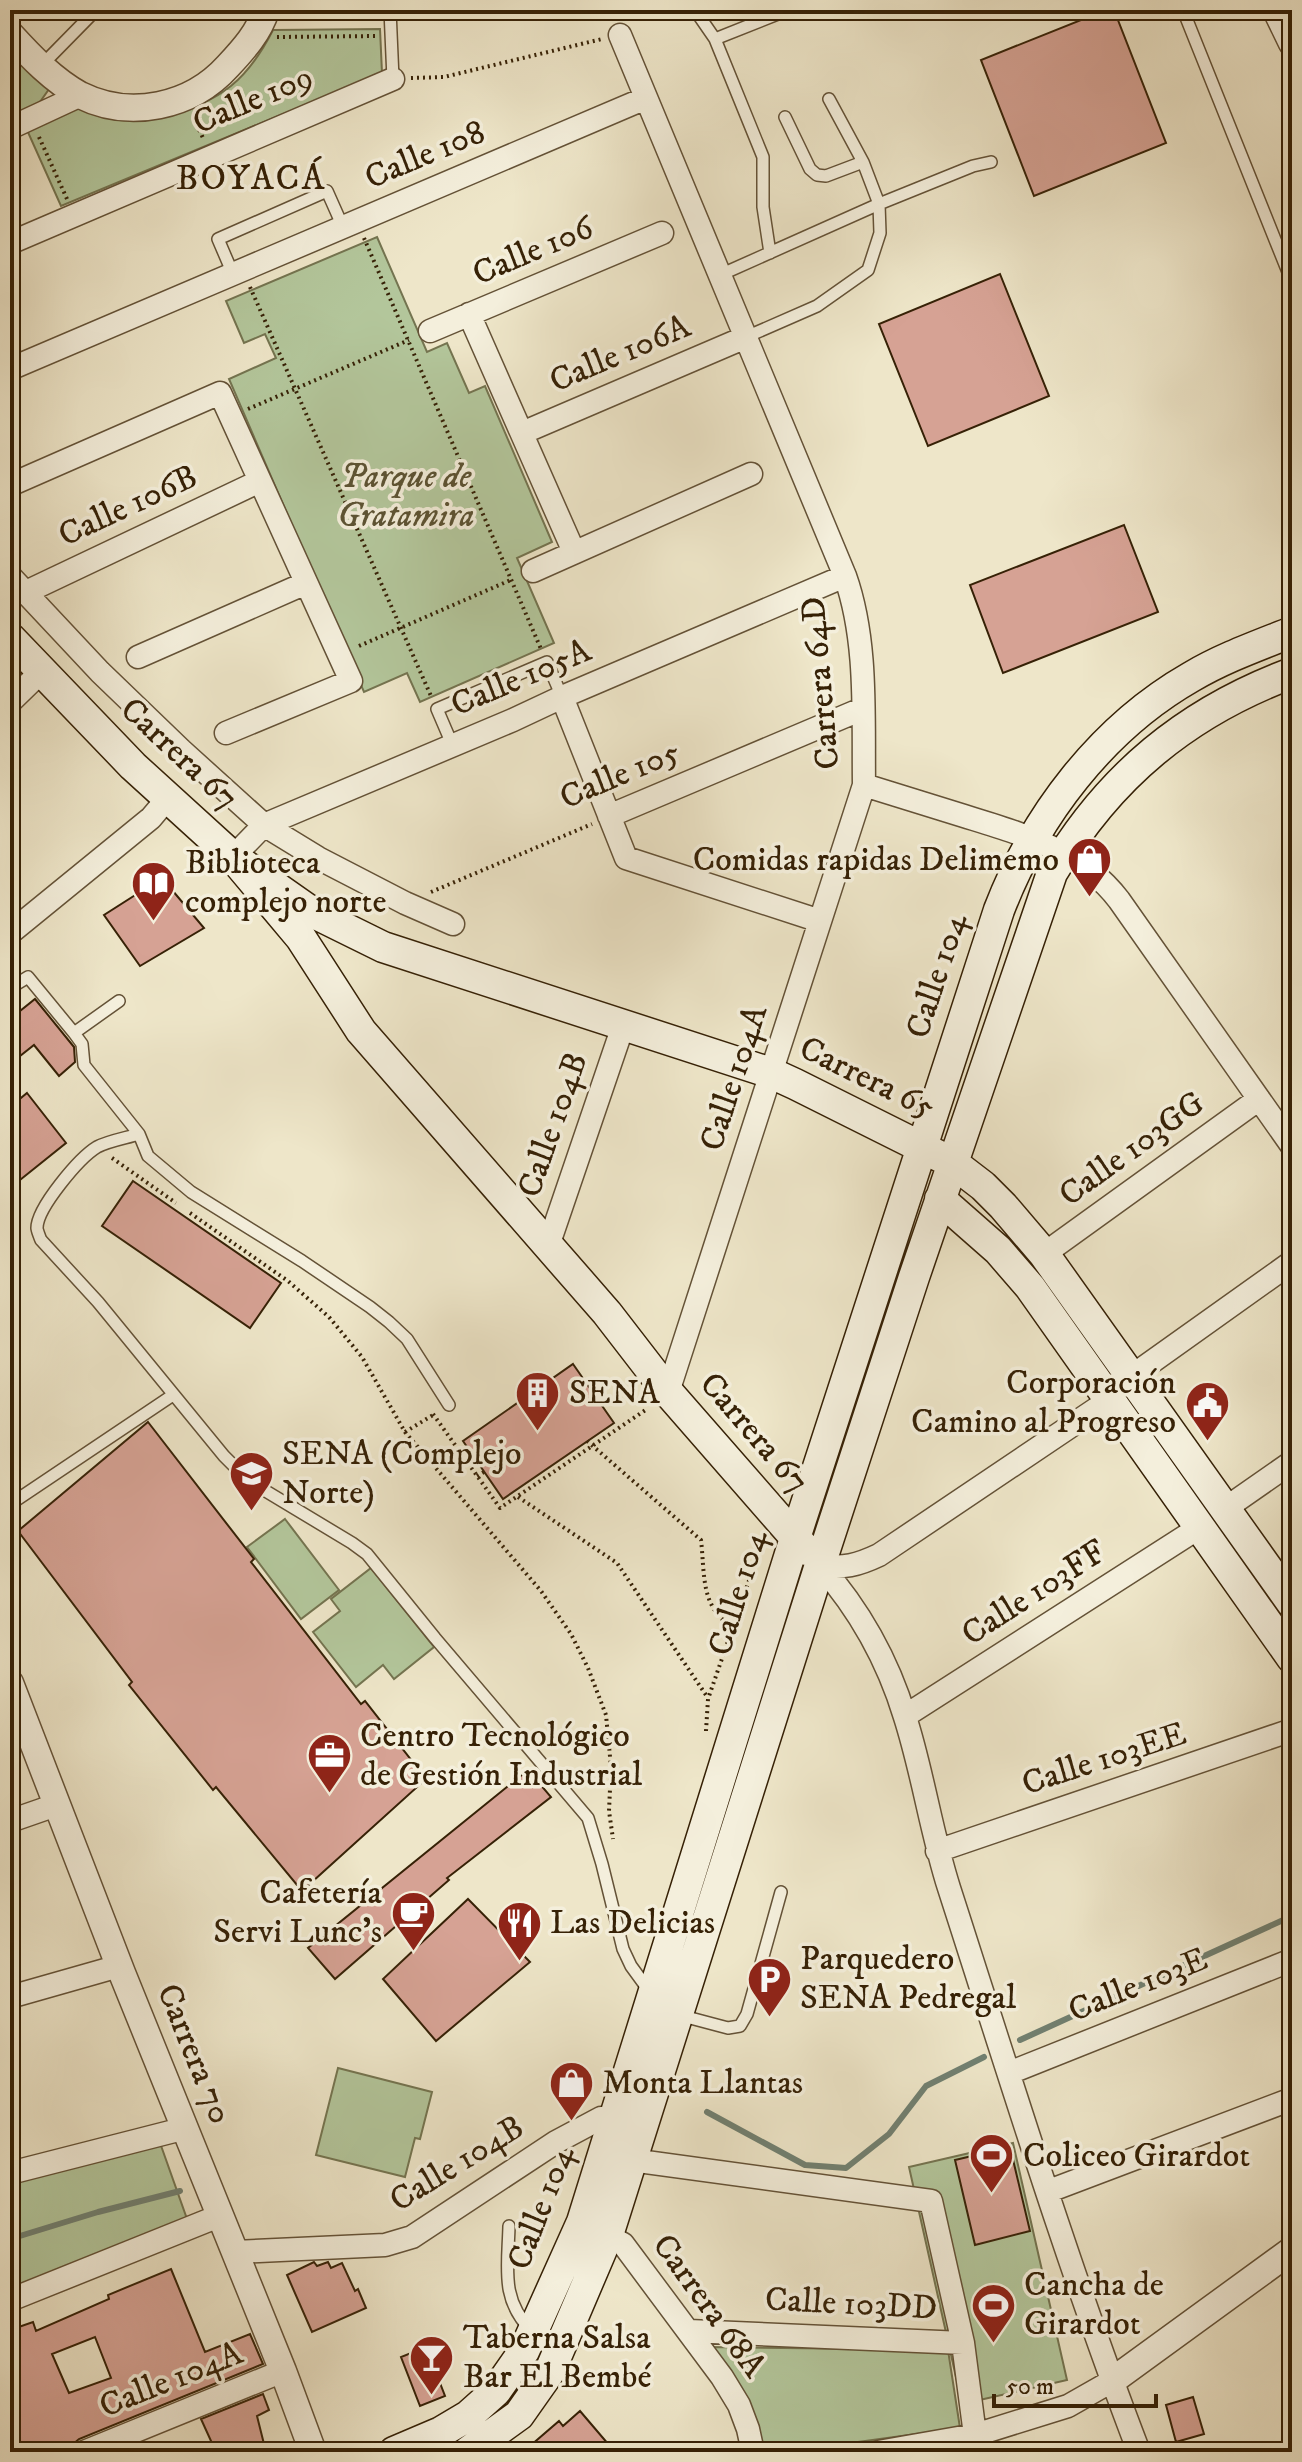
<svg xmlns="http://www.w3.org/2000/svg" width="1302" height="2462" font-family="'IM FELL DW Pica',serif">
	<rect width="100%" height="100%" fill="#eee6c9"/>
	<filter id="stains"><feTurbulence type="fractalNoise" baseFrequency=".0025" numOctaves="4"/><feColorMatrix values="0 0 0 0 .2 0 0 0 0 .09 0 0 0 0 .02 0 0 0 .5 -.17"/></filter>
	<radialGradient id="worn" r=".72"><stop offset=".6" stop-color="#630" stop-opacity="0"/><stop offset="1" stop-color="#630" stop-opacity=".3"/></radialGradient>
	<path fill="#b3c69b" stroke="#747450" stroke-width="2" d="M 380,29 L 382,73 L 61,206 L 27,130 L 77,107 C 90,112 105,119 119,120 C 135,122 151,119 167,115 C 221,102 248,79 273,30 Z
		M 10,48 L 49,89 L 35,109 L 10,120 Z
		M 377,237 L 427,352 L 447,343 L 469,393 L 485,386 L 552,542 L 517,558 L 554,643 L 420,702 L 407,673 L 364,692 L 229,379 L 276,358 L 265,334 L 244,343 L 226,301 Z
		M 285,1519 L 339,1590 L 301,1619 L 247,1547 Z
		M 371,1568 L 434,1647 L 394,1679 L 383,1665 L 356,1687 L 313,1632 L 340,1611 L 331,1599 Z
		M 338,2068 L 432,2092 L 420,2139 L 415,2138 L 405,2177 L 316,2155 Z
		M 159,2140 L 187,2219 L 10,2290 L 10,2176 Z
		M 1013,2143 L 1067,2380 L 962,2404 L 909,2167 Z
		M 709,2347 L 948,2350 L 960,2428 L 785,2452 L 762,2452 Z"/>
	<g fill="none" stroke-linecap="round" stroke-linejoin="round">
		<path stroke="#718071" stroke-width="6" d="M 1020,2040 L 1292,1916
			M 707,2112 L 805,2165 L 846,2168 L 889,2134 L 926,2086 L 984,2057
			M 10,2239 L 98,2212 L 180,2191"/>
	</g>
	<path fill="#d6a294" stroke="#362106" stroke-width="2" fill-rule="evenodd" d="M 1106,10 L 1114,10 L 1166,143 L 1034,196 L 981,60 Z
		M 1000,274 L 1049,396 L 928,446 L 879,324 Z
		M 1124,525 L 1158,612 L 1003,673 L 970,585 Z
		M 162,878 L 204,928 L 140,966 L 104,915 Z
		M 35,999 L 74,1047 L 75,1062 L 59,1076 L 34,1045 L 10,1064 L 10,1019 Z
		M 27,1093 L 66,1143 L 10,1188 L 10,1107 Z
		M 133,1181 L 281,1283 L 250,1328 L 102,1226 Z
		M 573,1364 L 614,1423 L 503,1499 L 463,1441 Z
		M 148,1422 L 254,1559 L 251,1562 L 361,1704 L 365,1701 L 426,1779 L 302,1891 L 216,1787 L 213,1790 L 129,1685 L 132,1682 L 18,1531 Z
		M 528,1770 L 551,1797 L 447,1878 L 449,1880 L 335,1979 L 308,1948 Z
		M 468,1899 L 530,1962 L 436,2041 L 383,1979 Z
		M 1010,2147 L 1030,2231 L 975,2245 L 955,2160 Z
		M 314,2262 L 317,2266 L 328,2262 L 331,2268 L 342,2263 L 355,2291 L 358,2289 L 366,2308 L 312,2332 L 287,2275 Z
		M 171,2269 L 205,2352 L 250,2334 L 263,2364 L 79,2439 L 73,2444 L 70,2452 L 10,2452 L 10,2330 L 33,2322 L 36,2331 L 109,2299 L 108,2295 ZM 95,2337 L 111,2378 L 69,2393 L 52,2354 Z
		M 426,2347 L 445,2396 L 420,2406 L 401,2357 Z
		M 263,2394 L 269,2410 L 257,2416 L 266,2452 L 216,2452 L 201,2419 Z
		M 1193,2397 L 1204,2434 L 1176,2442 L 1166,2405 Z
		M 580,2411 L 615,2452 L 523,2452 L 559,2421 L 563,2426 Z"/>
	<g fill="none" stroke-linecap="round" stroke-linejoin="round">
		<defs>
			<path id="service" d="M 390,10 L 393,79
				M 695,10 L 715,39 L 763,157 L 763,207 L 770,253
				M 1183,10 L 1292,282
				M 715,39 L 788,10
				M 41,66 L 96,10
				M 785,117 L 810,169 L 817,175 L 826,176 L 863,162
				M 233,274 L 218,239 L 327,191 L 343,227
				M 720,275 L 879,204 L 973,166 L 991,162
				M 746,337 L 817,306 L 868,270 L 880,233 L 879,204 L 863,162 L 829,99
				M 452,744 L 437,709 L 547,662 L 562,697
				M 10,988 L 28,977 L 74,1033
				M 119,1001 L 74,1033 L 82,1044 L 84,1065 L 139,1134 C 126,1138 108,1141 97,1147 C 79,1158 37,1208 37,1228 C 37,1230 40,1238 41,1240 L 98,1302 L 224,1456 L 245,1477 L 264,1490 L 352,1543 L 367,1554 L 435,1638 L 588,1818 L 602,1864 L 623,1949 L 631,1966 L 650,1992
				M 139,1134 L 148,1156 L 191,1192 L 302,1261 L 370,1307 L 389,1322 L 407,1339 L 449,1405
				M 15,1501 L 173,1395
				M 679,2015 L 728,2028 L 740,2026 L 747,2014 L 781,1892
				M 509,2226 C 508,2267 500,2300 532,2331"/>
			<path id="minor" d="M 620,35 L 845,576 C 868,641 863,716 864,785 L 668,1392
				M 10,128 L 81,95
				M 10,243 L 393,79
				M 469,314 L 574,552
				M 430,331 L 662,233
				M 10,369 L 646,98
				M 522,433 L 746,337
				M 10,485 L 220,393 L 351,681 L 226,733
				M 533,571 L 751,474
				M 10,576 L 100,672 L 181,750 L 264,825 L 318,858 L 405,903 L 453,924
				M 24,593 L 260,481
				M 138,657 L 306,583
				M 562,697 L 626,858 L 820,921
				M 10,702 L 42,671
				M 864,785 C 897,795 931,806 964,816 C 1022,834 1081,850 1119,900 L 1292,1146
				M 609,816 L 862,709
				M 233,857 L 264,825 L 513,720 L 562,697 L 845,576
				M 10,933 L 151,818 L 167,799
				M 548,1246 L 623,1026
				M 1044,1254 L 1259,1099
				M 1132,1376 L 1292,1262
				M 1226,1508 L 1292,1462
				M 820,1565 C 859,1609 888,1661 905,1717 C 923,1773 931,1832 949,1888 C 1010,2077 1068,2267 1139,2452
				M 820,1565 C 843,1569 858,1565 879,1555 L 1111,1399
				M 905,1716 L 1200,1527
				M 10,1821 L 56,1805
				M 937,1851 L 1292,1730
				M 10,1997 L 119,1966
				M 1009,2073 L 1292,1960
				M 631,2160 L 931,2201 L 963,2343 L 975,2435
				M 10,2173 L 186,2128
				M 1049,2191 L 1292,2099
				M 596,2229 L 623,2244 L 722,2377 L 739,2405 L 748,2429 L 753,2452
				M 235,2252 L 385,2245 L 412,2237 L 556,2142 L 601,2118 L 614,2118
				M 10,2300 L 219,2216
				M 689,2331 L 963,2343
				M 84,2452 L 283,2371
				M 878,2452 L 975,2435 L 1068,2406 L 1112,2381"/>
			<path id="tertiary" d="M 1276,10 L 1292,43
				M 10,34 C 31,57 53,80 80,95 C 130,120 191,107 228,66 C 244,49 259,32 266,10
				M 10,1683 L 122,1973 L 283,2371 L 313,2452
				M 1112,2381 L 1292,2250"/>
			<path id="secondary" d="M 10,638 L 133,766 L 233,857 L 301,938 L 361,1031 L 607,1313 L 668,1392 L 806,1550
				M 233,857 L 310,911 L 383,947 L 771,1073 L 795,1084 L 953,1163 L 983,1186 L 1003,1206 L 1044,1254 L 1292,1603
				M 940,1199 L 998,1250 L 1030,1287 L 1292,1658
				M 394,2452 L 441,2432 L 468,2416 L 496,2391 L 524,2351 L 582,2222 L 795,1538 L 999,910 C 1035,816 1102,728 1191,677 C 1223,658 1257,646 1292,632
				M 468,2452 L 519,2415 L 550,2371 L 608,2235 L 820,1565 L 914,1277 L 1052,873 C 1109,776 1187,712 1292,673"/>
		</defs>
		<use href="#service" stroke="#645237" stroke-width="14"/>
		<use href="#minor" stroke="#645237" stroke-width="25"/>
		<use href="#tertiary" stroke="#645237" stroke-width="29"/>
		<use href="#secondary" stroke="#362106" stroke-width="33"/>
		<path stroke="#362106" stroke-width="4" stroke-dasharray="2 4" stroke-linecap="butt" d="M 277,37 L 377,36
			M 411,78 L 444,77 L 602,39
			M 194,119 L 204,140
			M 39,137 L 67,199
			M 364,238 L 541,649
			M 250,287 L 431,696
			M 248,409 L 409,340
			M 359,646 L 513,579
			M 431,892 L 592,824
			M 112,1158 L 176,1203
			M 190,1213 L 288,1281 L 329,1317 L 362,1357 L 405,1432 L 541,1591 L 571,1634 L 588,1668 L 606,1715 L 611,1767 L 609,1811 L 613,1839
			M 433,1414 L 500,1508 L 647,1409
			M 405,1432 L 433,1415
			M 587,1441 L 701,1540 C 705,1574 700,1608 733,1627
			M 477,1476 L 484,1472
			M 518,1497 L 617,1563 L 708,1698
			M 706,1731 L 708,1699 L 763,1540 L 762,1538"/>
		<use href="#service" stroke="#f4efdc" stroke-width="11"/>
		<use href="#minor" stroke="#f4efdc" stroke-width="22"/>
		<use href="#tertiary" stroke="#f4efdc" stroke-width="26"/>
		<use href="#secondary" stroke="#f4efdc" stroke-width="30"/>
	</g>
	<defs>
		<symbol id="shop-pin" viewBox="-11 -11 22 30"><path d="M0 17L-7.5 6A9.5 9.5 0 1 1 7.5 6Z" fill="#8f2418" stroke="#f4efdc"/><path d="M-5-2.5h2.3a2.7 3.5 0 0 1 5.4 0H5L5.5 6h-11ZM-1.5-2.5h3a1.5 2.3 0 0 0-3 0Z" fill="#fff"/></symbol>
		<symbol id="library-pin" viewBox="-11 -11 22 30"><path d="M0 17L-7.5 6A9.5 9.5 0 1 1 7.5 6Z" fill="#8f2418" stroke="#f4efdc"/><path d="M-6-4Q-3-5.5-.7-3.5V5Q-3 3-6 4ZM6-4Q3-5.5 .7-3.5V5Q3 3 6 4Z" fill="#fff"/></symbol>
		<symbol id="building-pin" viewBox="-11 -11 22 30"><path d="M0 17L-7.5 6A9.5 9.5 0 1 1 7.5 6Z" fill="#8f2418" stroke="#f4efdc"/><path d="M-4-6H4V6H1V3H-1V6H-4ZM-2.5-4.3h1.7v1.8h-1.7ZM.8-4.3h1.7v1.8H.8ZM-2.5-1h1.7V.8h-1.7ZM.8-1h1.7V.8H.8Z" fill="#fff"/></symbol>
		<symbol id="civic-pin" viewBox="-11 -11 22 30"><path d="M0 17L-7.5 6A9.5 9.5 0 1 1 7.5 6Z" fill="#8f2418" stroke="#f4efdc"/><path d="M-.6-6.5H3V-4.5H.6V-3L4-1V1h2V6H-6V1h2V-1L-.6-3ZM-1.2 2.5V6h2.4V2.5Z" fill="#fff"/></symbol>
		<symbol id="university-pin" viewBox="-11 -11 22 30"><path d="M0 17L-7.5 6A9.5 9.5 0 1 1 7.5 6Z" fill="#8f2418" stroke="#f4efdc"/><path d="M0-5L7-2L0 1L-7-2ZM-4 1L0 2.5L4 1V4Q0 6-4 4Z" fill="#fff"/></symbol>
		<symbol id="office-pin" viewBox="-11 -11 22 30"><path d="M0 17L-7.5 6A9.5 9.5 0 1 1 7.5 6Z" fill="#8f2418" stroke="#f4efdc"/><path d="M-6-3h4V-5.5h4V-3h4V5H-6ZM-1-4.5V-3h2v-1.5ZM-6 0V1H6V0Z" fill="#fff"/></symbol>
		<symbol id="cafe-pin" viewBox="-11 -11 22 30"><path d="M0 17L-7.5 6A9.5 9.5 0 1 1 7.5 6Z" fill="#8f2418" stroke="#f4efdc"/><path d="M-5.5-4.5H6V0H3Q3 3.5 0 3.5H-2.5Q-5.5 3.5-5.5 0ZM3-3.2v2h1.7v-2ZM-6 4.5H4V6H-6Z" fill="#fff"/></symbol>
		<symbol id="restaurant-pin" viewBox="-11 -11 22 30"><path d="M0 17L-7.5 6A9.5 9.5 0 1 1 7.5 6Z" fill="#8f2418" stroke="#f4efdc"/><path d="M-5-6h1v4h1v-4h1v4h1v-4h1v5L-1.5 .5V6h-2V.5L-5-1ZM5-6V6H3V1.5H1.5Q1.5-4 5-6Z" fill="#fff"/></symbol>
		<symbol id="parking-pin" viewBox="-11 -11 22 30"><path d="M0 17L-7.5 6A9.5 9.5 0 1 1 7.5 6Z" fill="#8f2418" stroke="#f4efdc"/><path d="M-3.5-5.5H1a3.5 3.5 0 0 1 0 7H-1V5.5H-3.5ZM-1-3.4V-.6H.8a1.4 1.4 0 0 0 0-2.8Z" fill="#fff"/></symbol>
		<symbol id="stadium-pin" viewBox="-11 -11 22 30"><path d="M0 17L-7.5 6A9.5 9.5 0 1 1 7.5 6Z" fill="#8f2418" stroke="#f4efdc"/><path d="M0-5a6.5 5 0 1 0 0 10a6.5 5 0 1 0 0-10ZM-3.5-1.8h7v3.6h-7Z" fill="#fff"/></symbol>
		<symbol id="bar-pin" viewBox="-11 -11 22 30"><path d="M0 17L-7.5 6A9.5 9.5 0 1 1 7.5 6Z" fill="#8f2418" stroke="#f4efdc"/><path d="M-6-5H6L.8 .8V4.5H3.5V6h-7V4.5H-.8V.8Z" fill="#fff"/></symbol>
	</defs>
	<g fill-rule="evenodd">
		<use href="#shop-pin" x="1064" y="834" width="51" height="69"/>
		<use href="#library-pin" x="128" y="858" width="51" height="69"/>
		<use href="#building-pin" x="512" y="1368" width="51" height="69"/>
		<use href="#civic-pin" x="1182" y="1378" width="51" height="69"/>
		<use href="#university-pin" x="226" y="1448" width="51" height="69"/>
		<use href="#office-pin" x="304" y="1730" width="51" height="69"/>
		<use href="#cafe-pin" x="388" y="1888" width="51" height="69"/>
		<use href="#restaurant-pin" x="494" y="1898" width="51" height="69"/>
		<use href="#parking-pin" x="744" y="1954" width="51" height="69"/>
		<use href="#shop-pin" x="546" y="2058" width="51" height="69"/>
		<use href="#stadium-pin" x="966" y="2130" width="51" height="69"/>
		<use href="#stadium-pin" x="968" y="2280" width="51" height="69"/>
		<use href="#bar-pin" x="406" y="2332" width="51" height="69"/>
	</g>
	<g text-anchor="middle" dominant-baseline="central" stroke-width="7" stroke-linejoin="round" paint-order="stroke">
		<g font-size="34" fill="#362106" stroke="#f4efdc">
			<text transform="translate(253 100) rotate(-23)">Calle 109</text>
			<text transform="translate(425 155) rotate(-23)">Calle 108</text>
			<text transform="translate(533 251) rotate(-23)">Calle 106</text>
			<text transform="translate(620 354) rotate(-23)">Calle 106A</text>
			<text transform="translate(128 506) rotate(-25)">Calle 106B</text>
			<text transform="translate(521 678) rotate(-23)">Calle 105A</text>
			<text transform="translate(821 683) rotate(-95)">Carrera 64D</text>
			<text transform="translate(179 754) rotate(43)">Carrera 67</text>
			<text transform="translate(620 775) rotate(-23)">Calle 105</text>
			<text transform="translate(937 976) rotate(-72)">Calle 104</text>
			<text transform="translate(734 1078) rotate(-72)">Calle 104A</text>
			<text transform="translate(867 1078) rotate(26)">Carrera 65</text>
			<text transform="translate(553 1125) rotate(-71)">Calle 104B</text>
			<text transform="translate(1132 1149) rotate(-36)">Calle 103GG</text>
			<text transform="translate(754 1433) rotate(49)">Carrera 67</text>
			<text transform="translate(738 1593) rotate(-73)">Calle 104</text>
			<text transform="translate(1034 1593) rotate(-33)">Calle 103FF</text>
			<text transform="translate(1104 1759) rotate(-18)">Calle 103EE</text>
			<text transform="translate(1138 1985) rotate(-22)">Calle 103E</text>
			<text transform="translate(194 2054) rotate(68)">Carrera 70</text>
			<text transform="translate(457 2164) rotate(-32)">Calle 104B</text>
			<text transform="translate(541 2208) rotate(-69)">Calle 104</text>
			<text transform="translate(851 2304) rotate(3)">Calle 103DD</text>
			<text transform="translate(709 2306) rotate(54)">Carrera 68A</text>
			<text transform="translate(171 2380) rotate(-22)">Calle 104A</text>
		</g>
		<g font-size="34" font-style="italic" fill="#5c5333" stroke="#f4efdc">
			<text x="406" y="477">Parque de<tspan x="406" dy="39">Gratamira</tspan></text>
		</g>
		<g font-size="34" fill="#362106" stroke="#f4efdc" text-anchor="start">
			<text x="1059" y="860" text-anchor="end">Comidas rapidas Delimemo</text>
			<text x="185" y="863">Biblioteca<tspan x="185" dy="39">complejo norte</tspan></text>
			<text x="1176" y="1383" text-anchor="end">Corporación<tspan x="1176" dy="39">Camino al Progreso</tspan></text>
			<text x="569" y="1393">SENA</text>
			<text x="282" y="1454">SENA (Complejo<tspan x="282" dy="39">Norte)</tspan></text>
			<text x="360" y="1736">Centro Tecnológico<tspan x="360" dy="39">de Gestión Industrial</tspan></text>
			<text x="382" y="1893" text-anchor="end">Cafetería<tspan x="382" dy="39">Servi Lunc's</tspan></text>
			<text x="550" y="1923">Las Delicias</text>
			<text x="800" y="1959">Parquedero<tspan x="800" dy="39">SENA Pedregal</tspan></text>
			<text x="602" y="2083">Monta Llantas</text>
			<text x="1023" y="2156">Coliceo Girardot</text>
			<text x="1024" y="2285">Cancha de<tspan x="1024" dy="39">Girardot</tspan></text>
			<text x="463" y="2338">Taberna Salsa<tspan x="463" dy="39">Bar El Bembé</tspan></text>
		</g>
		<g font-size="36" letter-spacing="2" fill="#362106" stroke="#f4efdc">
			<text x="251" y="178">BOYACÁ</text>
		</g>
	</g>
	<rect width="1302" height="2462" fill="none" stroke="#eee6c9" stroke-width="40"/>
	<rect x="12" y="12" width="1278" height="2438" fill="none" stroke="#362106" stroke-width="4"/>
	<rect x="20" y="20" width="1262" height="2422" fill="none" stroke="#362106" stroke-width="2"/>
	<path d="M994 2394v12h162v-12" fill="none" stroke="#362106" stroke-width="4"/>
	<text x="1006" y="2394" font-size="24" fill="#362106" stroke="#f4efdc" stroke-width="6" paint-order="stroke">50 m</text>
	<rect width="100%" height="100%" filter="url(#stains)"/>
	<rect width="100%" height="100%" fill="url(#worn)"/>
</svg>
